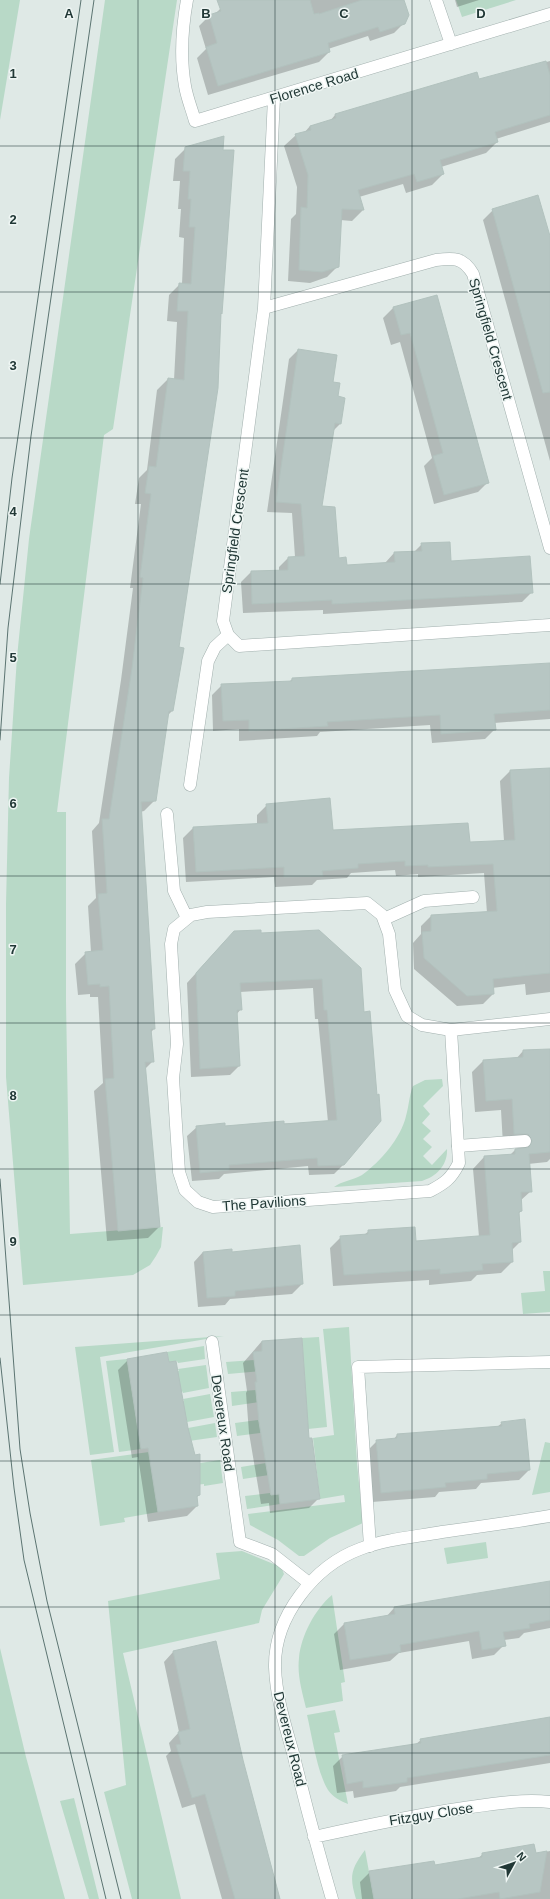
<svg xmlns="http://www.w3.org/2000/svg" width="550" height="1899" font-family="Helvetica,sans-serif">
	<rect width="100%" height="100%" fill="#dfe9e6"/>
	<path fill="#b8d9c7" d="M 0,0 L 20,0 L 0,120 Z
		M 105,0 L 177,0 L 113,429 L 104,435 L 57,812 L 66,812 L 66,1001 L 70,1234 L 163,1227 L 161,1247 L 156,1256 L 150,1265 L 133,1275 L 23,1285 L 6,1077 L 6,904 L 9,778 L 17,657 L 29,539 Z
		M 456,0 L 516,0 L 462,17 Z
		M 442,1079 L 443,1086 L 423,1106 L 430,1114 L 422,1123 L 431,1131 L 423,1139 L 432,1147 L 423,1156 L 432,1165 L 447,1149 C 448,1165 436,1177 422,1181 L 334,1187 C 342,1181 353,1180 362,1175 C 380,1162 401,1138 406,1116 C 409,1106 409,1096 413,1086 L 425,1080 Z
		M 543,1271 L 550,1271 L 550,1312 L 523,1314 L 521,1293 L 545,1291 Z
		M 349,1327 L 357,1463 L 363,1523 L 330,1538 L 304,1556 L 299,1556 L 278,1540 L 250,1525 L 248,1514 L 345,1502 L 344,1495 L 320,1499 L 313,1438 L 334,1435 L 323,1329 Z
		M 224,1336 L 100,1357 L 114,1452 L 90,1455 L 75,1347 Z
		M 319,1337 L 327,1427 L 308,1429 L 302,1338 Z
		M 204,1346 L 205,1359 L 178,1363 L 177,1361 L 169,1362 L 167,1352 Z
		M 127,1359 L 141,1449 L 119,1452 L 106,1361 Z
		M 254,1360 L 263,1371 L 228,1374 L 226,1362 Z
		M 206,1365 L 209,1388 L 183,1393 L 182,1391 L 174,1392 L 171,1372 L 179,1371 L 178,1369 Z
		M 256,1390 L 266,1401 L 232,1406 L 231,1392 Z
		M 210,1394 L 214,1417 L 187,1422 L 187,1420 L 178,1422 L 175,1403 L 184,1401 L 183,1399 Z
		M 258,1420 L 259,1422 L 267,1422 L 268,1432 L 237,1436 L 235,1423 Z
		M 215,1423 L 217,1437 L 182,1442 L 188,1428 Z
		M 545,1442 L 550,1443 L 550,1492 L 532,1495 Z
		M 149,1452 L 158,1512 L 124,1518 L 125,1522 L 100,1526 L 91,1460 Z
		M 220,1460 L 223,1483 L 204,1486 L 204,1484 L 195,1485 L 200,1463 Z
		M 266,1463 L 276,1474 L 243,1479 L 241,1467 Z
		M 270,1493 L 271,1495 L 279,1494 L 280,1504 L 247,1509 L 245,1496 Z
		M 486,1542 L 488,1558 L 447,1564 L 444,1548 Z
		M 242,1551 L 281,1567 L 284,1574 L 262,1610 L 259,1623 L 123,1653 L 181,1899 L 132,1899 L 104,1792 L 126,1785 L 108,1601 L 220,1579 L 216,1553 Z
		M 332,1595 L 345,1682 L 341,1683 L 343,1701 L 306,1708 C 302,1691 297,1675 299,1658 C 301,1636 315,1609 332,1595 Z
		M 0,1648 L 26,1757 L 65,1899 L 0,1899 Z
		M 335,1710 L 340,1732 L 334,1733 L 348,1804 C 340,1801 333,1797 328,1790 C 317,1772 312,1736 307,1715 Z
		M 74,1798 L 99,1899 L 89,1899 L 60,1801 Z
		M 365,1850 L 374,1899 L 356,1899 C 349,1876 351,1869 365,1850 Z"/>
	<path fill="#0003" d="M 250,0 L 403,0 L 404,23 L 394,33 L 370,41 L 368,36 L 328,49 L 329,52 L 319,62 L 208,95 L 197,58 L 206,49 L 199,26 L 209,16 L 215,14 L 220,9 Z
		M 455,0 L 479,0 L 457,7 Z
		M 550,61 L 550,122 L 496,139 L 497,142 L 486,153 L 441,167 L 443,174 L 432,185 L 406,193 L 403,184 L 359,197 L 363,210 L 352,221 L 340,220 L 338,266 L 327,277 L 310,283 L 288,281 L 291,219 L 296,214 L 297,187 L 284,146 L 296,135 L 304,133 L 310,126 L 330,121 L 335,115 L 458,79 L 479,81 Z
		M 186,148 L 221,313 L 178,648 L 172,711 L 167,716 L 155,800 L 144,811 L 140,812 L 154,1029 L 151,1032 L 153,1061 L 145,1069 L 159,1227 L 148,1238 L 107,1241 L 94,1091 L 103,1083 L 98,997 L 90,997 L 90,994 L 78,995 L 75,964 L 86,953 L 91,952 L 88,906 L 96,898 L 92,831 L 99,823 L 121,680 L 133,588 L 130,588 L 141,504 L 135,504 L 139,478 L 147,470 L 157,390 L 168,379 L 174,380 L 177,322 L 167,321 L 169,295 L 180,284 L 182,284 L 184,238 L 179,237 L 181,209 L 178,209 L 180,181 L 173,181 L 175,159 Z
		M 493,210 L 550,241 L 550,461 L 483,220 Z
		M 436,296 L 488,482 L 478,492 L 434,504 L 424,466 L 432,458 L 400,342 L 391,345 L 383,318 L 393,308 Z
		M 298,350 L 331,383 L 337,397 L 340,424 L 332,432 L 321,507 L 338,559 L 346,566 L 385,563 L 394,553 L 414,552 L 422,544 L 450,562 L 532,592 L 522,602 L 323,614 L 323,610 L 243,613 L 241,582 L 251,572 L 279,571 L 279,567 L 288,558 L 295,557 L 292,513 L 267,512 L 289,359 Z
		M 550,664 L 550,719 L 494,723 L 495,729 L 485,739 L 432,743 L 430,725 L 320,732 L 317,736 L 239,741 L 239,729 L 213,731 L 212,695 L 222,685 L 289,682 L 292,679 Z
		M 550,769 L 550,992 L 526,995 L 525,984 L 492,988 L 493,994 L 483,1004 L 457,1006 L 414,969 L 413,943 L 421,934 L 421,926 L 431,916 L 487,913 L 484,873 L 418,877 L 418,874 L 396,876 L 395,870 L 351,873 L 347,878 L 317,880 L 312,885 L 275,887 L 274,877 L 186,882 L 183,838 L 193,828 L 257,824 L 257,815 L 267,805 L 332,831 L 469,844 L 504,841 L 500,781 L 510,771 Z
		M 319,931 L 344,1164 L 334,1174 L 309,1175 L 308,1166 L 224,1174 L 219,1179 L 192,1181 L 187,1136 L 197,1127 L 328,1122 L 318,1019 L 315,1019 L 313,988 L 240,992 L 241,1009 L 236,1015 L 239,1066 L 230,1075 L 191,1077 L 187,983 L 225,941 L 260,934 Z
		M 550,1050 L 550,1159 L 547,1162 L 528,1164 L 531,1191 L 520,1201 L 521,1211 L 518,1214 L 520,1242 L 512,1250 L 512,1262 L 501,1273 L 477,1275 L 471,1281 L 429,1285 L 429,1280 L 333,1286 L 330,1248 L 341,1237 L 364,1235 L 369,1231 L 415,1242 L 479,1237 L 473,1169 L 484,1157 L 510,1155 L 515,1150 L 520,1150 L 517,1145 L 503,1145 L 501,1110 L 475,1112 L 472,1072 L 483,1061 L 516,1059 L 523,1051 Z
		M 203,1252 L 302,1284 L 292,1294 L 230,1299 L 225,1305 L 198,1307 L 194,1262 Z
		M 301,1339 L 308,1439 L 319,1498 L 309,1508 L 270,1513 L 269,1503 L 261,1504 L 249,1433 L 246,1393 L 247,1391 L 243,1363 L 262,1341 Z
		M 128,1360 L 199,1495 L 196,1498 L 197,1506 L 187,1516 L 148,1522 L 138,1457 L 132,1458 L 118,1370 Z
		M 502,1423 L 529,1470 L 519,1480 L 481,1483 L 476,1489 L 439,1492 L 435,1497 L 372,1502 L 367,1451 L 377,1441 L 394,1439 L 397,1435 L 497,1427 Z
		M 550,1582 L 550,1628 L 524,1633 L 519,1638 L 504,1640 L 504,1645 L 494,1655 L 472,1659 L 469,1641 L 399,1653 L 390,1661 L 340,1670 L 334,1634 L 344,1624 L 386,1617 L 394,1608 Z
		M 173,1652 L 242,1761 L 279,1899 L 222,1899 L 195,1804 L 182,1808 L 166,1756 L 171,1751 L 169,1743 L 179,1732 L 164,1662 Z
		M 550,1718 L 550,1763 L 400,1787 L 396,1791 L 354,1798 L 353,1791 L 337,1793 L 333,1766 L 343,1756 L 416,1744 L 421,1740 Z
		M 550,1851 L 550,1899 L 362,1899 L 360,1882 L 370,1872 L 434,1866 L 477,1859 L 483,1854 L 535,1854 Z"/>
	<path fill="#b7c6c3" stroke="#b2c2be" d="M 217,0 L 310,0 L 314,14 L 319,13 L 319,14 L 362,0 L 404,0 L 409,15 L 405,24 L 380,32 L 378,27 L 328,43 L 330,52 L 218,86 L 206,47 L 217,43 L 209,15 L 221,11 Z
		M 546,61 L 550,75 L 550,115 L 495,132 L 498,142 L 440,160 L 444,174 L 417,182 L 414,174 L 358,190 L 364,210 L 342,209 L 339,267 L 322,272 L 299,270 L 301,207 L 307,208 L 308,175 L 295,134 L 311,130 L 310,126 L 336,118 L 335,114 L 457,78 L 477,72 L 479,79 Z
		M 224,136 L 223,150 L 234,150 L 222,314 L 221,313 L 218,388 L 179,647 L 184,648 L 173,711 L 169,711 L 156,801 L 141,802 L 155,1029 L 151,1029 L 154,1062 L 145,1062 L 160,1227 L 118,1231 L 105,1079 L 114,1078 L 109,986 L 100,987 L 100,984 L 88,985 L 85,952 L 103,950 L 98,894 L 107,893 L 102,819 L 109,819 L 132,668 L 143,578 L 140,577 L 151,494 L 145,493 L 149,466 L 156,467 L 168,378 L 184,380 L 188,311 L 177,311 L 179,283 L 191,284 L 195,227 L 189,227 L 191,199 L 188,199 L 190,171 L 183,171 L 185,147 Z
		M 538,195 L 550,236 L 550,392 L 543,393 L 492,209 Z
		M 437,295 L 489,483 L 444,495 L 433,456 L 443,453 L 410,333 L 401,335 L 393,307 Z
		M 298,349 L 337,355 L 333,382 L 340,383 L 338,396 L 345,398 L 341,424 L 335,423 L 322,506 L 335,507 L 339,558 L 346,557 L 347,565 L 395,562 L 394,552 L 422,551 L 421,543 L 450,542 L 451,561 L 530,556 L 533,593 L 332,604 L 332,600 L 252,604 L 251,571 L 288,570 L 288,557 L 305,556 L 301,504 L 276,502 Z
		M 550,663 L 550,710 L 494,714 L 496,730 L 441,734 L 440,715 L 327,722 L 328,726 L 249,731 L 249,720 L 223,721 L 221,684 L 292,681 L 292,678 Z
		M 550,768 L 550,973 L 493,979 L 494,994 L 467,996 L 424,958 L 422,932 L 431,931 L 431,915 L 497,911 L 493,864 L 428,867 L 428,865 L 405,866 L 405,861 L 358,864 L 358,868 L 322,871 L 323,876 L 284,877 L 284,867 L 196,872 L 193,827 L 268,823 L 266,804 L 330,798 L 333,830 L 468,823 L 470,842 L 515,840 L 510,770 Z
		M 261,930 L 261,933 L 319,930 L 361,968 L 364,1012 L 370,1011 L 377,1095 L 379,1094 L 381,1121 L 344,1165 L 318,1166 L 317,1158 L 229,1165 L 229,1170 L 200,1173 L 196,1126 L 225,1123 L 225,1126 L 284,1121 L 284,1124 L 337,1120 L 327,1010 L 324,1010 L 322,979 L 240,983 L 242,1010 L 237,1010 L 240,1066 L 200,1069 L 196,973 L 234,931 Z
		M 550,1049 L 550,1152 L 529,1154 L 532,1192 L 521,1192 L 522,1211 L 519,1212 L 521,1242 L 512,1243 L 513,1262 L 482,1264 L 483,1270 L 440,1274 L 440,1269 L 344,1275 L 340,1236 L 368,1234 L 368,1230 L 415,1227 L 416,1241 L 490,1235 L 484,1156 L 515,1154 L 515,1149 L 529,1147 L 532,1141 L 528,1134 L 514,1134 L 512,1099 L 486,1101 L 483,1060 L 523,1057 L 523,1050 Z
		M 300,1245 L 303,1284 L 235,1291 L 235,1296 L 207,1298 L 203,1252 L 232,1249 L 232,1252 Z
		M 302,1338 L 309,1438 L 312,1438 L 320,1499 L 280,1504 L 279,1494 L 271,1495 L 259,1422 L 255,1382 L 257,1382 L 253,1352 L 262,1351 L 262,1341 Z
		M 167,1352 L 169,1362 L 176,1361 L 188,1428 L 195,1455 L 200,1454 L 200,1495 L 197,1496 L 198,1506 L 158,1512 L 148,1448 L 141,1449 L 127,1359 Z
		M 525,1419 L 530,1470 L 487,1474 L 487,1479 L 445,1483 L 446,1487 L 381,1493 L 376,1440 L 397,1438 L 397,1434 L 502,1426 L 501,1422 Z
		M 550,1581 L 550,1620 L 529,1624 L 530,1628 L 503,1632 L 506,1646 L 482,1650 L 479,1631 L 400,1645 L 401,1652 L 350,1660 L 344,1623 L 395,1614 L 394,1607 Z
		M 216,1641 L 243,1760 L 280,1899 L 235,1899 L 205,1794 L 192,1798 L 176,1745 L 181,1744 L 178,1732 L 190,1729 L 173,1651 Z
		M 550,1717 L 550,1755 L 407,1778 L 407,1782 L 363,1788 L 363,1781 L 347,1784 L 342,1755 L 421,1743 L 420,1739 Z
		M 534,1844 L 536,1853 L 547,1851 L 540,1892 L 500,1899 L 499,1892 L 458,1899 L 374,1899 L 369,1871 L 434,1861 L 435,1865 L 482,1857 L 482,1853 Z"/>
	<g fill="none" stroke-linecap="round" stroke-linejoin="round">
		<defs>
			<path id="lane" d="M 458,1146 L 525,1141
				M 370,1546 L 358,1367 L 550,1362"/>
			<path id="street" d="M 187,0 C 182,28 180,58 185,86 C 187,98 192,110 195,121 L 550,14
				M 436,0 L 451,44
				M 274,98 L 264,308 L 223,621 L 228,635 L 239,646 L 550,625
				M 264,308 L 436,260 C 454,258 463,257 473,274 L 550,548
				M 190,785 L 208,661 L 215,647 L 228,635
				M 167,814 L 174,891 L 187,918
				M 384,919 L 424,901 L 473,897
				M 451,1030 L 459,1163 C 451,1179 445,1183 430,1191 L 213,1207 L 198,1202 L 185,1190 L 179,1172 L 173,1078 L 177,1044 L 171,944 L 174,929 L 191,915 L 207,912 L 367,903 L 382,915 L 389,934 L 395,990 L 407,1016 L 422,1025 L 451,1030 L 550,1019
				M 212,1342 L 240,1542 L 272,1554 L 309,1583
				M 314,1837 C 364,1826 414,1815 464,1808 C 492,1804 522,1799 550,1802
				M 332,1899 C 318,1851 305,1802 293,1753 C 285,1725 276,1697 275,1667 C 274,1617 314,1566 360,1549 C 386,1539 414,1537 442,1532 C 478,1527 514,1522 550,1516"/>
		</defs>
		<use href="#lane" stroke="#a2b0ae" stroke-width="13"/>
		<use href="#street" stroke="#a2b0ae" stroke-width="13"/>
		<use href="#lane" stroke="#fff" stroke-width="12"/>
		<use href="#street" stroke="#fff" stroke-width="12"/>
		<path stroke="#5b7471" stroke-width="1" d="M 0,584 L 12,478 L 81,0
			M 0,740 L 8,628 L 31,436 L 94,0
			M 0,1179 L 20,1449 L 30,1513 L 47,1601 L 121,1899
			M 0,1358 L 14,1488 L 24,1560 L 106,1899"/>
	</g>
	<path fill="none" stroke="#213836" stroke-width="1" stroke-opacity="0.55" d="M 138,0 L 138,1899M 275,0 L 275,1899M 412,0 L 412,1899M 0,146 L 550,146M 0,292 L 550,292M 0,438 L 550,438M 0,584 L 550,584M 0,730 L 550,730M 0,876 L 550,876M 0,1023 L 550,1023M 0,1169 L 550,1169M 0,1315 L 550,1315M 0,1461 L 550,1461M 0,1607 L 550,1607M 0,1753 L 550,1753"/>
	<g text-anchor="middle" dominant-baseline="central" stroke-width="3" stroke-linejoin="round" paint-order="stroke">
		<g font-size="14" fill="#213836" stroke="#eff6f4">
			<text transform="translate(314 86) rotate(-17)">Florence Road</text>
			<text transform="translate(491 339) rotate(74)">Springfield Crescent</text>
			<text transform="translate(235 531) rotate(-82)">Springfield Crescent</text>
			<text transform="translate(264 1203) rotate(-4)">The Pavilions</text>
			<text transform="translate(223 1423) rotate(82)">Devereux Road</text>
			<text transform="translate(290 1739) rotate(76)">Devereux Road</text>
			<text transform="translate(431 1814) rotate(-9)">Fitzguy Close</text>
		</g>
	</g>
	<g font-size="13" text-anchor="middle" font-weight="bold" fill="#213836" stroke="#eff6f4" stroke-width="3" stroke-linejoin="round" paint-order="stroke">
		<text x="69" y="18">A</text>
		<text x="206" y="18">B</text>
		<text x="344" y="18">C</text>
		<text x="481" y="18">D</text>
		<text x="13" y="78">1</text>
		<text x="13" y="224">2</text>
		<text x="13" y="370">3</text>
		<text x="13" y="516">4</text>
		<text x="13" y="662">5</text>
		<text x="13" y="808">6</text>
		<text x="13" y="954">7</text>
		<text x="13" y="1100">8</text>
		<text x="13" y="1246">9</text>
	</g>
	<g transform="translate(514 1863) rotate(50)" stroke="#eff6f4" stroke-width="3" paint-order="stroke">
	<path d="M0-3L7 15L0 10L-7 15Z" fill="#213836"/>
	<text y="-6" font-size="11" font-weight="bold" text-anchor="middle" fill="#213836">N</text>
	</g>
</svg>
